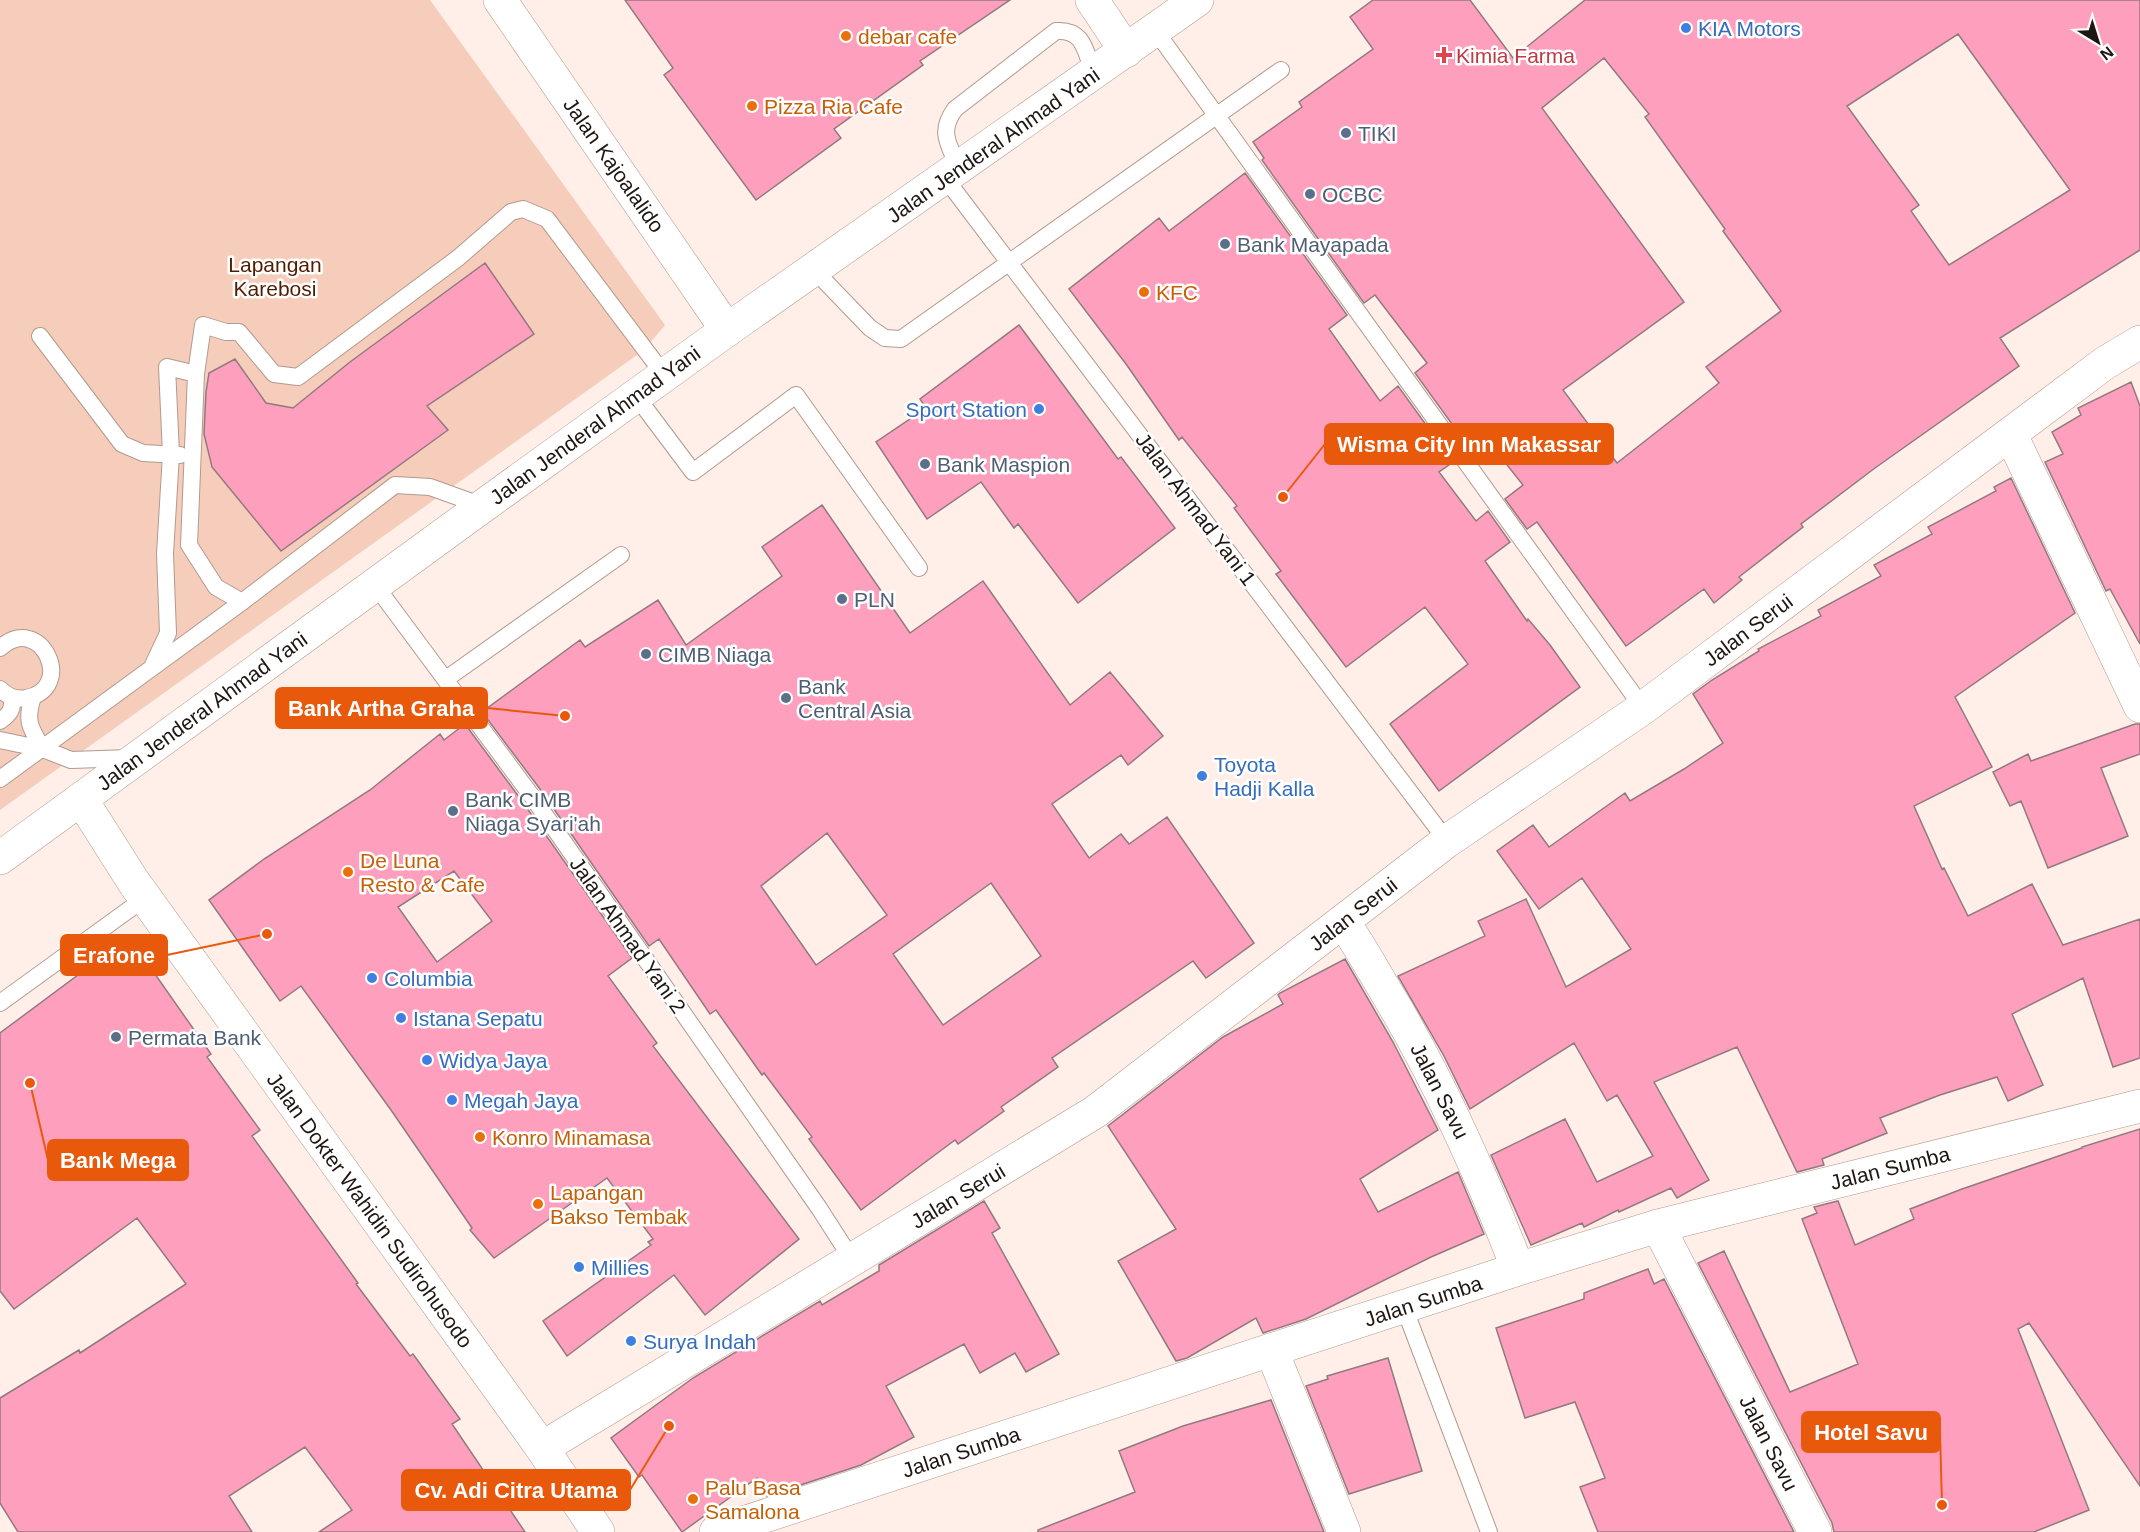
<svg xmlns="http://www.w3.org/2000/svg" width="2140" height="1532" font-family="Helvetica,sans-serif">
	<rect width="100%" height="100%" fill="#ffefe8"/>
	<path fill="#f6cdba" d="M 0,0 L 430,0 L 665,325 L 644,350 L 0,810 Z"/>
	<path fill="#fea0bd" stroke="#927980" stroke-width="1.5" fill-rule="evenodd" d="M 625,0 L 1010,0 L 920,61 L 923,65 L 834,129 L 841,138 L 756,200 L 664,75 L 673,68 Z
		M 1373,0 L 1470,0 L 1513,58 L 1585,0 L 2140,0 L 2140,250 L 2000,338 L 2019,366 L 1875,468 L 1801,524 L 1803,527 L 1739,577 L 1742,580 L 1714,603 L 1704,589 L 1626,646 L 1537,522 L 1527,529 L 1505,499 L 1523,485 L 1485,437 L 1470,449 L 1415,373 L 1427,363 L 1375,295 L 1364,303 L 1262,160 L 1264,158 L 1253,142 L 1302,107 L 1299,102 L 1373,49 L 1350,17 ZM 1958,34 L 2070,190 L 1949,265 L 1911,211 L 1919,205 L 1847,106 ZM 1604,58 L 1649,114 L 1645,117 L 1725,229 L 1723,231 L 1781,311 L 1706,367 L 1719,383 L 1617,463 L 1563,390 L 1684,302 L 1542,108 Z
		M 1245,173 L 1347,315 L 1329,329 L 1380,401 L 1398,386 L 1453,462 L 1439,472 L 1476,521 L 1488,511 L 1510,542 L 1485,561 L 1527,621 L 1528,619 L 1550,645 L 1580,687 L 1439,791 L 1390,724 L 1468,664 L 1425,607 L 1346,667 L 1276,574 L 1281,571 L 1234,508 L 1237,506 L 1182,437 L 1179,440 L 1126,364 L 1069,289 L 1159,218 L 1169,231 Z
		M 485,263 L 534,334 L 427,406 L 448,430 L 281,551 L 212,467 L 204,434 L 206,392 L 209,373 L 235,359 L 266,403 L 293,408 L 350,362 Z
		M 1019,325 L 1118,459 L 1121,457 L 1175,528 L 1078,603 L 1018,524 L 1014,528 L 981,482 L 927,519 L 876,442 L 926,408 L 920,399 Z
		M 2131,382 L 2140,406 L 2140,644 L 2110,589 L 2106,591 L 2045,462 L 2063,454 L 2052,432 L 2081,415 L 2078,408 Z
		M 2011,478 L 2075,613 L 1955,697 L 1992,767 L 1914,806 L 1942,869 L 1944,868 L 1968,916 L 2032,884 L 2063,945 L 2140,919 L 2140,1058 L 2113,1067 L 2083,978 L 2012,1014 L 2043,1085 L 2008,1101 L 1997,1077 L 1940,1095 L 1880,1118 L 1887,1133 L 1822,1159 L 1824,1165 L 1797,1172 L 1737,1047 L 1654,1082 L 1709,1180 L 1677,1198 L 1671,1188 L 1619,1212 L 1618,1210 L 1584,1227 L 1582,1223 L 1531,1245 L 1491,1155 L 1565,1119 L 1597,1182 L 1653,1156 L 1617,1095 L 1607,1101 L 1574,1043 L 1470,1109 L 1444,1056 L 1398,976 L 1485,936 L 1478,921 L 1526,899 L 1566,987 L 1631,949 L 1582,878 L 1539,909 L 1497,851 L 1533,825 L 1549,847 L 1625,793 L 1630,801 L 1684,769 L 1723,743 L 1693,694 L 1712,680 L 1759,651 L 1758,649 L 1821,616 L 1818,610 L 1881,576 L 1874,565 L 1932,534 L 1928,527 L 1996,491 L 1994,487 Z
		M 822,505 L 910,633 L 983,581 L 1070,705 L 1110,672 L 1163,736 L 1128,765 L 1121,755 L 1052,804 L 1089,858 L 1121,834 L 1129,844 L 1167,817 L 1254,943 L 1206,978 L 1193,961 L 1052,1058 L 1058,1067 L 1001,1107 L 1004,1111 L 958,1144 L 955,1140 L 861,1210 L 809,1139 L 812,1137 L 764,1073 L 762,1075 L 716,1010 L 710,1014 L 659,939 L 649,946 L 540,789 L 482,712 L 580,640 L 585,647 L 658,600 L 686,645 L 782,576 L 762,547 ZM 827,833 L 887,915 L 816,965 L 761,886 ZM 991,883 L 1041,956 L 943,1025 L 893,954 Z
		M 465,724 L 522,801 L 632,958 L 608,976 L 657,1043 L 653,1046 L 799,1239 L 705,1315 L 674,1275 L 567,1356 L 543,1321 L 651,1245 L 648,1242 L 653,1239 L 607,1178 L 494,1258 L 470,1230 L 472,1228 L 391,1110 L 301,986 L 280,1001 L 209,900 L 264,859 L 370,790 L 440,734 L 444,740 ZM 454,871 L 492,921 L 437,962 L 398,907 Z
		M 2135,724 L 2140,724 L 2140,754 L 2101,768 L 2128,836 L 2048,868 L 2021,801 L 2010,806 L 1993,772 L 2028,754 L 2031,761 Z
		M 129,937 L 211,1054 L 207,1057 L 260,1130 L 252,1136 L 358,1283 L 356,1284 L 410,1356 L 413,1354 L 460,1419 L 452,1424 L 525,1532 L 319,1532 L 352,1510 L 305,1447 L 229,1496 L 252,1532 L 18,1532 L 0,1503 L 0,1398 L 79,1350 L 80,1353 L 186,1284 L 137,1218 L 14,1309 L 0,1291 L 0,1033 Z
		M 1345,959 L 1393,1042 L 1438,1130 L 1360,1179 L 1378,1212 L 1458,1172 L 1484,1234 L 1431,1257 L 1306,1319 L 1263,1333 L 1256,1318 L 1187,1358 L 1176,1361 L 1118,1261 L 1176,1229 L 1108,1126 L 1223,1037 L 1283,1004 L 1278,995 L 1280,993 Z
		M 2140,1129 L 2140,1486 L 2029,1323 L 2018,1329 L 2089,1510 L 2034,1532 L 1834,1532 L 1832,1523 L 1698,1263 L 1724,1251 L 1790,1392 L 1858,1364 L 1802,1219 L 1817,1213 L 1814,1207 L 1838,1201 L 1855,1245 L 1914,1219 L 1910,1209 L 1962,1189 L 2082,1148 L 2082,1147 Z
		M 984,1201 L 1000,1228 L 992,1233 L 1059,1354 L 1026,1372 L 1015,1353 L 980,1373 L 964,1344 L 886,1386 L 914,1437 L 861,1465 L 767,1496 L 757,1478 L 682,1532 L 642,1475 L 639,1477 L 611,1438 L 693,1378 L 820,1301 L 822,1305 L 879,1271 L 879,1265 Z
		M 1648,1269 L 1654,1284 L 1664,1279 L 1794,1532 L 1598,1532 L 1580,1487 L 1605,1478 L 1575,1402 L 1525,1418 L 1496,1328 L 1584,1299 L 1584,1293 Z
		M 1388,1358 L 1422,1471 L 1349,1494 L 1306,1386 L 1328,1379 L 1327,1376 Z
		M 1271,1400 L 1324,1532 L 1038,1532 L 1038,1530 L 1135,1492 L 1119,1451 L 1183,1426 Z"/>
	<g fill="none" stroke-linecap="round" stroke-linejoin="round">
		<defs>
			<path id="lane" d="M 1155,30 L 1643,708
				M 959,168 C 949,145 938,132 955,109 L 1056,31 C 1085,29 1085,52 1094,74
				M 945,178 L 1447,841
				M 814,270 L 870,328 L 885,338 L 901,339 L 1281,70
				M 40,336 L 122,444 L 143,453 L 180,455
				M 636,396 L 693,472 L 796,395 L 919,568
				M 375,585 L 531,795 L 819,1208 L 853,1261
				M 242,602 L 216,587 L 189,545 L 196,374 L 203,325 L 226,332 L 239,332 L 274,374 L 298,377 L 458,258 L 511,212 L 523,209 L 547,219 L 665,376
				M 0,648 C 41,611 77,689 26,698 C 16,700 7,696 0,689
				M 153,665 L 168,633 L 165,554 L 171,454 L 167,367 L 196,374
				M 446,679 L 621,555
				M 33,697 C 25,721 30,728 43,749
				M 0,721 C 10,714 13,710 12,697
				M 0,740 L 43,749 L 71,760 L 131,758
				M 0,779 L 242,602 L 395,485 L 430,487 L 483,506
				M 0,1003 L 145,898
				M 1404,1307 L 1489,1532"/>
			<path id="street" d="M 1092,0 L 1126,51
				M 2011,435 L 2140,706
				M 1343,922 C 1361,947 1375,974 1391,1000 C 1442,1086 1482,1176 1518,1269
				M 1658,1226 L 1815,1532
				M 1272,1351 L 1344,1532
				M 542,1448 L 1095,1112 L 1447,841 L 1643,708 L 2105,363 L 2140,342
				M 716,1532 L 1518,1269 L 1658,1226 L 2140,1106"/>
			<path id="secondary" d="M 500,0 L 727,330
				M 81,799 L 133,881 L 542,1448 L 598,1532"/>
			<path id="highway" d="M 0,858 L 483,506 L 727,330 L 1197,0"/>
		</defs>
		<use href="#lane" stroke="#b19a8e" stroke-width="18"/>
		<use href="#street" stroke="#b19a8e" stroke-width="34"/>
		<use href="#secondary" stroke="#b19a8e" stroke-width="34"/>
		<use href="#highway" stroke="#b19a8e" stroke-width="34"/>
		<use href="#lane" stroke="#fff" stroke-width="16"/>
		<use href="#street" stroke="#fff" stroke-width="33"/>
		<use href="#secondary" stroke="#fff" stroke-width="33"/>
		<use href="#highway" stroke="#fff" stroke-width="33"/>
	</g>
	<g fill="#3f7fe0" stroke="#fff" stroke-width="2">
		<circle cx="1686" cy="28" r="6"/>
		<circle cx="1039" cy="409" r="6"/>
		<circle cx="1202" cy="776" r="6"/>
		<circle cx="372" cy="978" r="6"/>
		<circle cx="401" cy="1018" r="6"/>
		<circle cx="427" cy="1060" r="6"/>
		<circle cx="452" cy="1100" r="6"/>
		<circle cx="579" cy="1267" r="6"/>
		<circle cx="631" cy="1341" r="6"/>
	</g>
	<g fill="#e8710a" stroke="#fff" stroke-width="2">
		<circle cx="846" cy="36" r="6"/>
		<circle cx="752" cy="106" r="6"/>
		<circle cx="1144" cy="292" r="6"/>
		<circle cx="348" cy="872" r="6"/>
		<circle cx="480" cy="1137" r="6"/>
		<circle cx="538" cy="1204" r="6"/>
		<circle cx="693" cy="1499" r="6"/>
	</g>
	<path fill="#e0444e" stroke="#fff" stroke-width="2" d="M1441 46h6v6h6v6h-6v6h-6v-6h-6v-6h6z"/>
	<g fill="#5c6f8a" stroke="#fff" stroke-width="2">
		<circle cx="1346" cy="133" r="6"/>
		<circle cx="1310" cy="194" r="6"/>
		<circle cx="1225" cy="244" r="6"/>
		<circle cx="925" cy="464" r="6"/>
		<circle cx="842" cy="599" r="6"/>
		<circle cx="646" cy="654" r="6"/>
		<circle cx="786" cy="698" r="6"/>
		<circle cx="453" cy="811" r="6"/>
		<circle cx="116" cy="1037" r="6"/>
	</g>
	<g text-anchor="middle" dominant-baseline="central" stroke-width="5" stroke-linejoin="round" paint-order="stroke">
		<g font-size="21" fill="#366cbe" stroke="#fff" text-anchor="start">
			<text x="1698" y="28">KIA Motors</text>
			<text x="1027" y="409" text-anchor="end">Sport Station</text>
			<text x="1214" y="764">Toyota<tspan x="1214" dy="24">Hadji Kalla</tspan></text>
			<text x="384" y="978">Columbia</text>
			<text x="413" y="1018">Istana Sepatu</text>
			<text x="439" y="1060">Widya Jaya</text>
			<text x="464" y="1100">Megah Jaya</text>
			<text x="591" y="1267">Millies</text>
			<text x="643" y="1341">Surya Indah</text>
		</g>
		<g font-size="21" fill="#c56008" stroke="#fff" text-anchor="start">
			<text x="858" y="36">debar cafe</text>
			<text x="764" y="106">Pizza Ria Cafe</text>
			<text x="1156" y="292">KFC</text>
			<text x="360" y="860">De Luna<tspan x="360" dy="24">Resto &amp; Cafe</tspan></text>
			<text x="492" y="1137">Konro Minamasa</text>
			<text x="550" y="1192">Lapangan<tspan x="550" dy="24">Bakso Tembak</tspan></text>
			<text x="705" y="1487">Palu Basa<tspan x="705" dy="24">Samalona</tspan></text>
		</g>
		<g font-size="21" fill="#be3a42" stroke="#fff" text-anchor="start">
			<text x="1456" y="55">Kimia Farma</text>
		</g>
		<g font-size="21" fill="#4e5e75" stroke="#fff" text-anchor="start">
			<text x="1358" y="133">TIKI</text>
			<text x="1322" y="194">OCBC</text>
			<text x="1237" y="244">Bank Mayapada</text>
			<text x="937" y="464">Bank Maspion</text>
			<text x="854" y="599">PLN</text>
			<text x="658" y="654">CIMB Niaga</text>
			<text x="798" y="686">Bank<tspan x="798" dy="24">Central Asia</tspan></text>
			<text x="465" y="799">Bank CIMB<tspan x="465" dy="24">Niaga Syari'ah</tspan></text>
			<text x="128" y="1037">Permata Bank</text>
		</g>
		<g font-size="21" fill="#1e1612" stroke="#fff">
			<text transform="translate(993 145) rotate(-35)">Jalan Jenderal Ahmad Yani</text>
			<text transform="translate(614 165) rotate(55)">Jalan Kajoalalido</text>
			<text transform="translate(595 425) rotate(-36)">Jalan Jenderal Ahmad Yani</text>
			<text transform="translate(1196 509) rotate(53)">Jalan Ahmad Yani 1</text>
			<text transform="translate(1748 630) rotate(-37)">Jalan Serui</text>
			<text transform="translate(202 711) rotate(-36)">Jalan Jenderal Ahmad Yani</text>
			<text transform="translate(1353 914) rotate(-38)">Jalan Serui</text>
			<text transform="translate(628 935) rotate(55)">Jalan Ahmad Yani 2</text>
			<text transform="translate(1440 1091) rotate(63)">Jalan Savu</text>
			<text transform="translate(1890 1168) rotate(-14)">Jalan Sumba</text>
			<text transform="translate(958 1196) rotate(-31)">Jalan Serui</text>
			<text transform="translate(370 1210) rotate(54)">Jalan Dokter Wahidin Sudirohusodo</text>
			<text transform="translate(1423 1301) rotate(-18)">Jalan Sumba</text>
			<text transform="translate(1769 1443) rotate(63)">Jalan Savu</text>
			<text transform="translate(961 1452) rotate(-18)">Jalan Sumba</text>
		</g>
		<g font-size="21" fill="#511d00" stroke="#fff">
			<text x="275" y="264">Lapangan<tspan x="275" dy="24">Karebosi</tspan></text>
		</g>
	</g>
	<path fill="none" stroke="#e8590c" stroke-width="2" d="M1283 497L1325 444M565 716L487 708M267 934L167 955M30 1083L48 1160M1942 1505L1940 1432M669 1426L630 1490"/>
	<g fill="#e8590c" stroke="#fff" stroke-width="2">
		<circle cx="1283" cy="497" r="6"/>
		<circle cx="565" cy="716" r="6"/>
		<circle cx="267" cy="934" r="6"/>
		<circle cx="30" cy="1083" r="6"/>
		<circle cx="1942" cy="1505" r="6"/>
		<circle cx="669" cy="1426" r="6"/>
	</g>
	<g fill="#e8590c" stroke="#e8590c" stroke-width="2">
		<rect x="1325" y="424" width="288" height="40" rx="6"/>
		<rect x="276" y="688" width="211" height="40" rx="6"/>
		<rect x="61" y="935" width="106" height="40" rx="6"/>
		<rect x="48" y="1140" width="140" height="40" rx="6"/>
		<rect x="1802" y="1412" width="138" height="40" rx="6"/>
		<rect x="402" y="1470" width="228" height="40" rx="6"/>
	</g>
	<g font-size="22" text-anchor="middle" font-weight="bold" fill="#fff">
		<text x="1469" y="452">Wisma City Inn Makassar</text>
		<text x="381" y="716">Bank Artha Graha</text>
		<text x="114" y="963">Erafone</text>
		<text x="118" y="1168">Bank Mega</text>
		<text x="1871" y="1440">Hotel Savu</text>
		<text x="516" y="1498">Cv. Adi Citra Utama</text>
	</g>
	<g transform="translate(2098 42) rotate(142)" stroke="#ffffff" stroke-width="4.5" paint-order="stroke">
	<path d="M0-4.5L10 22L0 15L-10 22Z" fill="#1e1612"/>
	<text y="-9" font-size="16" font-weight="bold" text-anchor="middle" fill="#1e1612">N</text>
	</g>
</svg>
